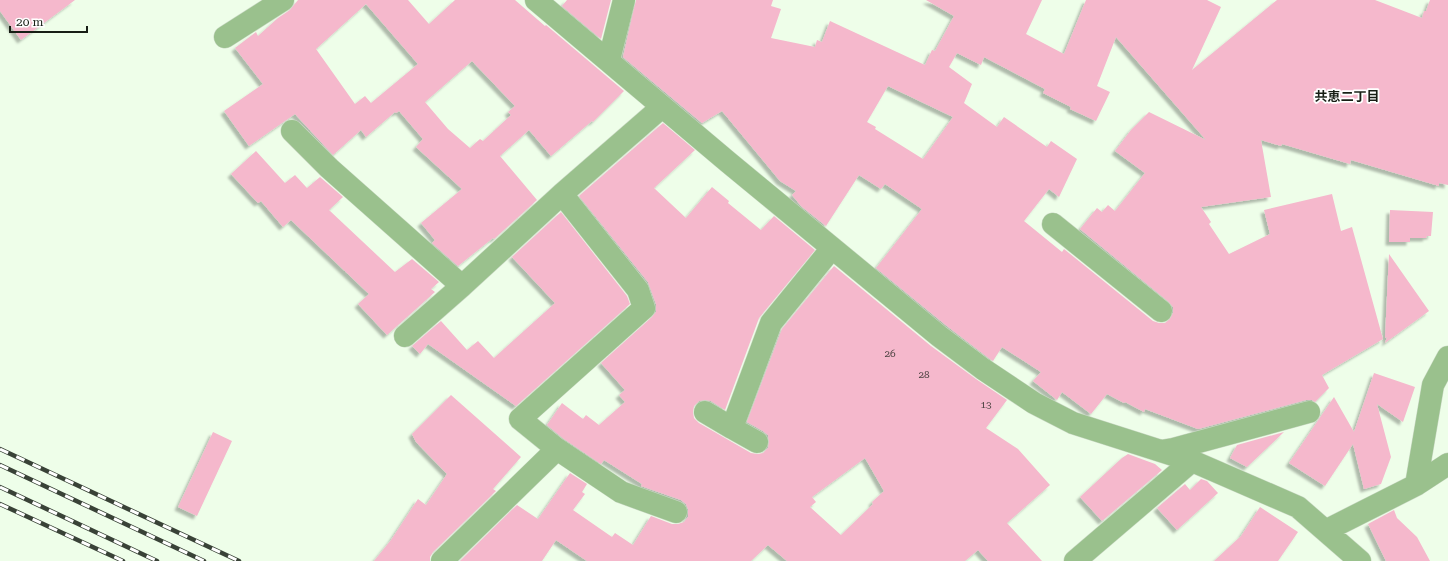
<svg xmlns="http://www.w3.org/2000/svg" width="1448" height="561" font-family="'Roboto Serif','Noto Sans JP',serif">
	<defs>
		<filter id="shadow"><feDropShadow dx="-3.5" dy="3.5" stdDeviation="1" flood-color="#0004"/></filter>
	</defs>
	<rect width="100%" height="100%" fill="#eefee9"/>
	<path fill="#f5b8cc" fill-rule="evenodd" filter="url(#shadow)" d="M 0,0 L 75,0 L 21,40 L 0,11 Z
		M 298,0 L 408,0 L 429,24 L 455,0 L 515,0 L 545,26 L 546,25 L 624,91 L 593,122 L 592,121 L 551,156 L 529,130 L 500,156 L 537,200 L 494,239 L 493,238 L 458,266 L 432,243 L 435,240 L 421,223 L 462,189 L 416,147 L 423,139 L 399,111 L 396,113 L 395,112 L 366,137 L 361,130 L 333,155 L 295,114 L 249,146 L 224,111 L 263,84 L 235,48 L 256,32 L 258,36 L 278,18 L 290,10 ZM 366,4 L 418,64 L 371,103 L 365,96 L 355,104 L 316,49 ZM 472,61 L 515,106 L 508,112 L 511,115 L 483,141 L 480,139 L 470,148 L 448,129 L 425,102 Z
		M 567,0 L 611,0 L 601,39 L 562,6 Z
		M 636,0 L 773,0 L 771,6 L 781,9 L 771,38 L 815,47 L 817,40 L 822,42 L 830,21 L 925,65 L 932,50 L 935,51 L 954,16 L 926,0 L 1042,0 L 1026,34 L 1064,54 L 1086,0 L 1207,0 L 1221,7 L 1192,70 L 1277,0 L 1375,0 L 1422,18 L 1424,11 L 1426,11 L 1430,0 L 1448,0 L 1448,185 L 1439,183 L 1439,186 L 1351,160 L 1350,164 L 1282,144 L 1281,146 L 1261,140 L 1271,197 L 1201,207 L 1211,222 L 1209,224 L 1229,254 L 1270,234 L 1264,210 L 1332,194 L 1341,231 L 1352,227 L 1383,339 L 1322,375 L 1329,388 L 1315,402 L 1312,400 L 1306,400 L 1198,429 L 1145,409 L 1144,412 L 1125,402 L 1124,403 L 1107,394 L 1091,414 L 1062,392 L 1057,400 L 1033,381 L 1041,372 L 1002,347 L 993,361 L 990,359 L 947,326 L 876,268 L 922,209 L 885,184 L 881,189 L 859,175 L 826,226 L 801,206 L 792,195 L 796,191 L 780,181 L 722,111 L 702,123 L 623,57 ZM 1116,37 L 1206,140 L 1149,112 L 1131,130 L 1115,151 L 1145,173 L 1115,211 L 1108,205 L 1102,212 L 1097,208 L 1080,229 L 1169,302 L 1173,307 L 1173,313 L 1170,319 L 1165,323 L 1159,323 L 1153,321 L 1064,249 L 1062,252 L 1024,221 L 1049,189 L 1059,197 L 1077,159 L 1051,141 L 1047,147 L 1004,117 L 997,127 L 964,103 L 972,84 L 949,67 L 957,53 L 981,65 L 984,57 L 1045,89 L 1043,93 L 1071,107 L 1070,109 L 1096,121 L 1110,92 L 1097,86 ZM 888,86 L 953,117 L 923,159 L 875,129 L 876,127 L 867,122 Z
		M 663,123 L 695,150 L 654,188 L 686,218 L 712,187 L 729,201 L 728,203 L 761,230 L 774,216 L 815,250 L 759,318 L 725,410 L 711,401 L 705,400 L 699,401 L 694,406 L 693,412 L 694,418 L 699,423 L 751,453 L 758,454 L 763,453 L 768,448 L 769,442 L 768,435 L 763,431 L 747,422 L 782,329 L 834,266 L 931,346 L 976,379 L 1007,400 L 986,428 L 1018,449 L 1050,485 L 1007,523 L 1042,561 L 988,561 L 978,550 L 965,561 L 787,561 L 768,545 L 751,561 L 587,561 L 556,540 L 542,561 L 460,561 L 517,505 L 538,519 L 570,473 L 587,484 L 582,492 L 585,494 L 573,510 L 612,537 L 615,533 L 633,545 L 651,516 L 672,524 L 678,524 L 684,522 L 688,517 L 688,509 L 686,504 L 681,500 L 641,486 L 642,484 L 604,460 L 601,464 L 564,439 L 547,425 L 562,403 L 583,419 L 586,415 L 599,425 L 625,402 L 619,395 L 625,390 L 601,363 L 652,317 L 656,312 L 656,304 L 648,282 L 579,196 ZM 865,458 L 884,491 L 872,502 L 873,504 L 841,535 L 810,507 L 816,502 L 812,497 Z
		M 256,151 L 285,183 L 295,175 L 307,188 L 320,177 L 343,197 L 329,210 L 395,272 L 412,259 L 439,282 L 431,289 L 435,292 L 387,335 L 358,304 L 369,294 L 291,220 L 283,227 L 261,201 L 258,203 L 231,174 Z
		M 1390,210 L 1433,212 L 1431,236 L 1427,236 L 1426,238 L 1410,238 L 1410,242 L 1389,242 Z
		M 561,212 L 627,296 L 630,304 L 516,406 L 428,344 L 420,354 L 412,346 L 441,321 L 467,350 L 478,341 L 494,358 L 555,303 L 512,257 Z
		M 1389,254 L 1429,311 L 1385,343 L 1387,337 L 1385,338 Z
		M 1374,373 L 1415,387 L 1403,422 L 1377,404 L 1391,457 L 1381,484 L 1364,489 L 1353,444 L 1325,486 L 1289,463 L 1334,397 L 1354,432 Z
		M 451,395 L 521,457 L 493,489 L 496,491 L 433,552 L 430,557 L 430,561 L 374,561 L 391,540 L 418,499 L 426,505 L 447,474 L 416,442 L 412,434 Z
		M 213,432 L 232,441 L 197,516 L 178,507 Z
		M 1284,432 L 1247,467 L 1230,458 L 1237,445 Z
		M 1128,454 L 1155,464 L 1162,470 L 1102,521 L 1080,497 L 1122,458 Z
		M 1201,479 L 1207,481 L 1218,493 L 1177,530 L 1157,508 L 1185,484 L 1190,490 Z
		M 1260,507 L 1298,532 L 1278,561 L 1214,561 L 1241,536 Z
		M 1394,510 L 1397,518 L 1417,537 L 1430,561 L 1386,561 L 1368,524 Z"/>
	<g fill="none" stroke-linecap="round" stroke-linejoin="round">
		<defs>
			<path id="minor" d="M 536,0 L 728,162 L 939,336 L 983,369 L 1034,403 L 1073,423 L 1192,461 L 1298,507 L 1360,561
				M 225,37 L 283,0
				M 609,60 L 624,0
				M 292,131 L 329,168 L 462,286
				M 562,194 L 638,290 L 644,308 L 520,419 L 557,449 L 621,492 L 676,512
				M 1053,224 L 1161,311
				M 405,336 L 462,286 L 562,194 L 662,107
				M 705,412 L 732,428 L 771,323 L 832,248
				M 732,428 L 757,442
				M 1161,451 L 1173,449 L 1309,412
				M 1416,485 L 1433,385 L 1448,357
				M 1327,530 L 1416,485 L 1448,464
				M 442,561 L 557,449
				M 1075,561 L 1192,461"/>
		</defs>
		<use href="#minor" stroke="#ccdac7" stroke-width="23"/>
		<use href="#minor" stroke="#9ac18d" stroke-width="22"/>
		<defs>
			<path id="rail" d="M 0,449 L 239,561
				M 0,465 L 204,561
				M 0,487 L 157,561
				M 0,504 L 123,561"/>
		</defs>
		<use href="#rail" stroke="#394237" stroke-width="4.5"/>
		<use href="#rail" stroke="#fff" stroke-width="3" stroke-dasharray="9" stroke-linecap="butt"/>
	</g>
	<g text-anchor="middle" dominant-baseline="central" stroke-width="3.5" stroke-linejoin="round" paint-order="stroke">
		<g font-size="10" fill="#4e4443">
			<text x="890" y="353">26</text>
			<text x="924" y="374">28</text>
			<text x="986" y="404">13</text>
		</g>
		<g font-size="13" font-weight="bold" fill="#171e15" stroke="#fff">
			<text x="1347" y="96">共恵二丁目</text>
		</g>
	</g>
	<path d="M10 26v6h77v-6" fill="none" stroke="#171e15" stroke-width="2"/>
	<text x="16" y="26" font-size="12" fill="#171e15" stroke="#ffffff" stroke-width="3" paint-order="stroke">20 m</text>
</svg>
